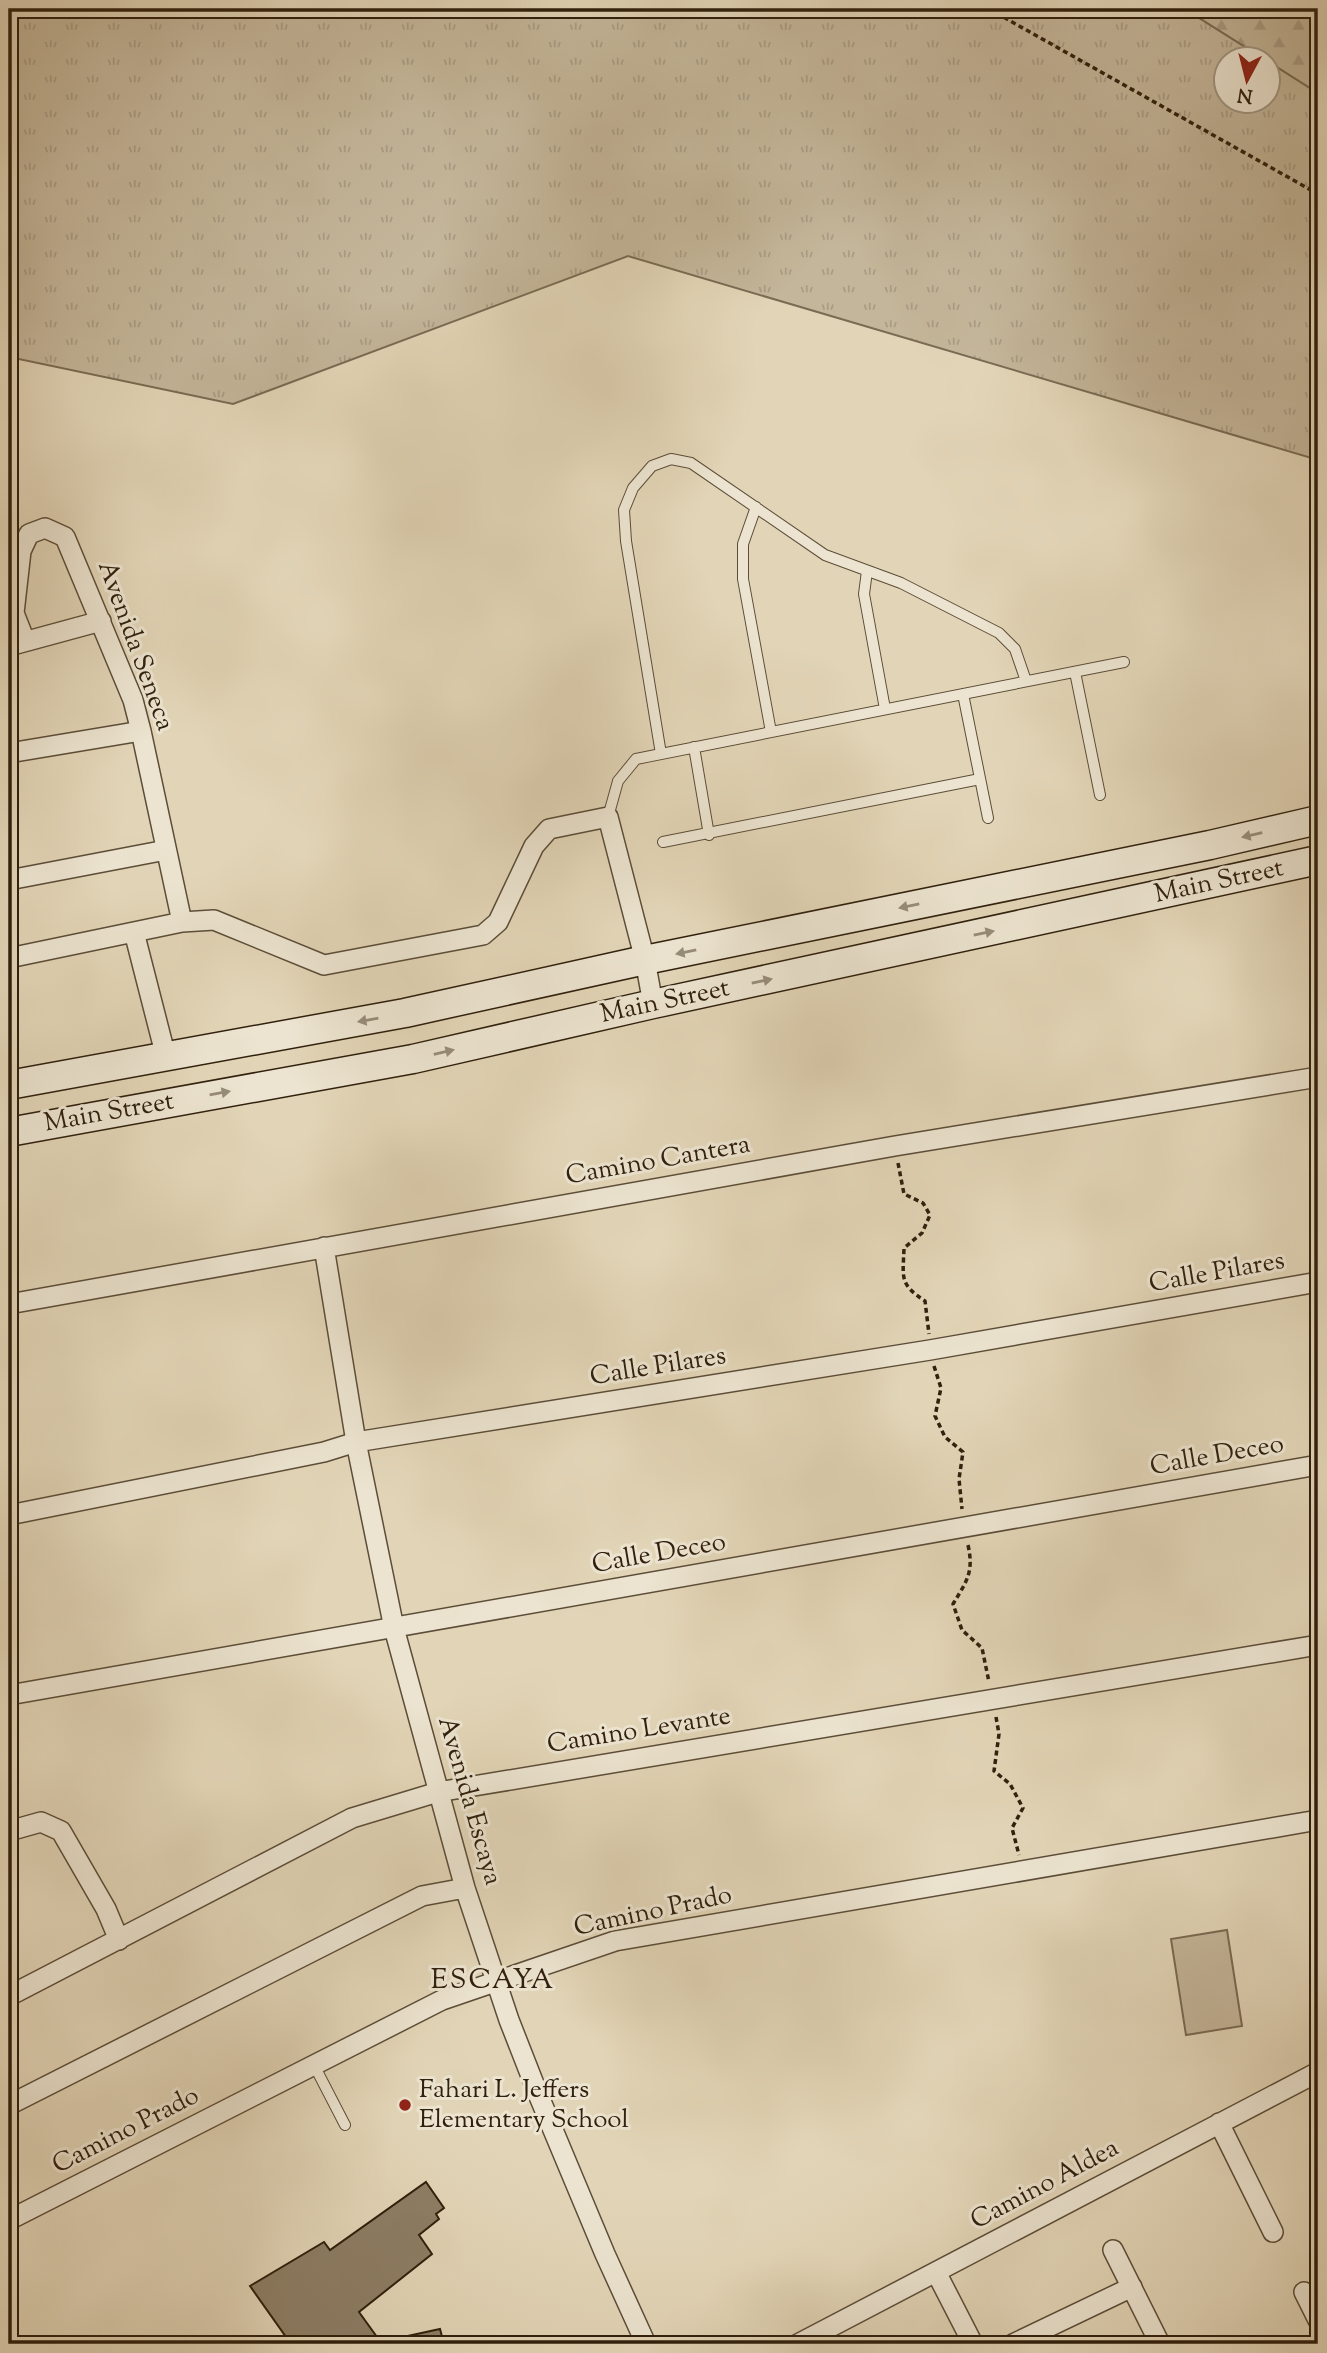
<svg xmlns="http://www.w3.org/2000/svg" width="1327" height="2353" font-family="'Sorts Mill Goudy',serif">
	<defs>
		<pattern id="grass-tufts" width="24" height="20" patternUnits="userSpaceOnUse" patternTransform="scale(1.75)"><rect width="24" height="20" fill="#c4b69a"/><path d="M3 7l-1-3M5 7V3M7 7l1-3M15 17l-1-3M17 17v-4M19 17l1-3" fill="none" stroke="#a99c84"/></pattern>
		<pattern id="forest-firs" width="22" height="20" patternUnits="userSpaceOnUse" patternTransform="scale(1.75)"><rect width="22" height="20" fill="#c4b69a"/><path d="M5 1l3.5 6h-7zM16 11l3.5 6h-7z" fill="#a99c84"/></pattern>
	</defs>
	<rect width="100%" height="100%" fill="#e2d5b7"/>
	<filter id="stains"><feTurbulence type="fractalNoise" baseFrequency=".00286" numOctaves="4"/><feColorMatrix values="0 0 0 0 .2 0 0 0 0 .09 0 0 0 0 .02 0 0 0 .5 -.17"/></filter>
	<radialGradient id="worn" r=".72"><stop offset=".6" stop-color="#630" stop-opacity="0"/><stop offset="1" stop-color="#630" stop-opacity=".3"/></radialGradient>
	<path fill="url(#grass-tufts)" stroke="#7a6b54" stroke-width="2" d="M 9,9 L 1185,9 L 1265,59 L 1226,60 L 1226,102 L 1268,102 L 1268,61 L 1318,91 L 1318,460 L 628,256 L 233,404 L 9,357 Z"/>
	<path fill="url(#forest-firs)" stroke="#7a6b54" stroke-width="2" d="M 1185,9 L 1318,9 L 1318,91 L 1310,88 Z"/>
	<path fill="#c4b69a" stroke="#7a6b54" stroke-width="2" d="M 1227,1930 L 1242,2026 L 1186,2035 L 1171,1939 Z"/>
	<path fill="#8d7e65" stroke="#30200d" stroke-width="2" d="M 426,2182 L 444,2208 L 436,2214 L 439,2219 L 419,2235 L 432,2254 L 359,2312 L 382,2344 L 291,2344 L 250,2286 L 324,2242 L 330,2250 Z
		M 440,2329 L 444,2344 L 398,2344 L 398,2338 Z"/>
	<g fill="none" stroke-linecap="round" stroke-linejoin="round">
		<defs>
			<path id="service" d="M 756,507 L 743,544 L 743,579 L 771,732
				M 867,571 L 864,594 L 885,709
				M 1075,672 L 1100,795
				M 963,694 L 988,818
				M 694,747 L 709,835
				M 661,754 L 626,541 L 624,510 L 633,488 L 652,466 L 671,459 L 691,463 L 825,555 L 901,583 L 999,633 L 1015,649 L 1026,681
				M 608,817 L 618,781 L 636,759 L 1124,662
				M 663,842 L 980,779
				M 314,2065 L 345,2125
				M 9,2285 L 9,2286"/>
			<path id="minor" d="M 25,641 L 14,613 L 21,551 L 29,534 L 45,528 L 65,537 L 133,700 L 141,731 L 182,922
				M 9,646 L 101,621
				M 9,753 L 141,731
				M 9,880 L 166,850
				M 134,932 L 166,1057
				M 9,958 L 182,922 L 214,920 L 324,965 L 483,935 L 498,922 L 534,846 L 549,829 L 608,817 L 645,960 L 653,1004
				M 324,1247 L 356,1442 L 394,1628 L 465,1888 L 509,2020 L 538,2094 L 605,2254 L 646,2344
				M 9,1304 L 895,1146 L 1318,1077
				M 9,1515 L 324,1452 L 356,1442 L 930,1350 L 1318,1282
				M 9,1695 L 1318,1465
				M 9,1831 L 41,1822 L 61,1831 L 106,1909 L 119,1940
				M 9,1996 L 352,1818 L 438,1792 L 1318,1645
				M 9,2105 L 422,1896 L 465,1888
				M 1219,2123 L 1273,2232
				M 9,2220 L 442,2000 L 615,1941 L 1318,1820
				M 1113,2250 L 1160,2344
				M 936,2272 L 973,2344
				M 1304,2292 L 1318,2320
				M 798,2344 L 1318,2072
				M 1013,2344 L 1132,2287"/>
			<path id="secondary" d="M 9,1085 L 405,1013 L 645,960 L 1210,845 L 1318,820
				M 9,1132 L 413,1059 L 653,1004 L 1318,860"/>
		</defs>
		<use href="#service" stroke="#5c4d38" stroke-width="12"/>
		<use href="#minor" stroke="#5c4d38" stroke-width="22"/>
		<use href="#secondary" stroke="#30200d" stroke-width="31"/>
		<path stroke="#30200d" stroke-width="3.5" stroke-dasharray="5 3.5" stroke-linecap="butt" d="M 989,9 L 1318,194
			M 898,1163 L 904,1194 L 923,1203 L 930,1215 L 922,1233 L 904,1248 C 903,1278 899,1284 925,1301 L 929,1334
			M 934,1366 L 941,1388 L 935,1416 L 945,1437 L 963,1452 L 959,1479 L 962,1509
			M 968,1545 C 974,1572 967,1581 953,1604 L 962,1630 L 982,1648 L 989,1682
			M 996,1717 L 999,1734 L 994,1771 L 1010,1784 L 1023,1808 L 1012,1828 L 1019,1855"/>
		<use href="#service" stroke="#ece4d0" stroke-width="10"/>
		<use href="#minor" stroke="#ece4d0" stroke-width="19"/>
		<use href="#secondary" stroke="#ece4d0" stroke-width="28"/>
	</g>
	<defs><path id="oneway-solid" d="M-6-.8H1V-3.2L6.5 0L1 3.2V.8H-6Z" transform="scale(1.75)"/></defs>
	<g fill="#978c78">
		<use href="#oneway-solid" transform="translate(1252 835) rotate(167)"/>
		<use href="#oneway-solid" transform="translate(909 906) rotate(168)"/>
		<use href="#oneway-solid" transform="translate(984 933) rotate(-12)"/>
		<use href="#oneway-solid" transform="translate(686 952) rotate(168)"/>
		<use href="#oneway-solid" transform="translate(762 981) rotate(-12)"/>
		<use href="#oneway-solid" transform="translate(368 1020) rotate(170)"/>
		<use href="#oneway-solid" transform="translate(444 1052) rotate(-13)"/>
		<use href="#oneway-solid" transform="translate(220 1093) rotate(-10)"/>
	</g>
	<circle fill="#8f2418" stroke="#ece4d0" stroke-width="2.5" cx="405" cy="2105" r="7"/>
	<g text-anchor="middle" dominant-baseline="central" stroke-width="6" stroke-linejoin="round" paint-order="stroke">
		<g font-size="26" fill="#30200d" stroke="#ece4d0">
			<text transform="translate(135 646) rotate(70)">Avenida Seneca</text>
			<text transform="translate(1219 882) rotate(-12)">Main Street</text>
			<text transform="translate(665 1002) rotate(-12)">Main Street</text>
			<text transform="translate(109 1113) rotate(-10)">Main Street</text>
			<text transform="translate(658 1161) rotate(-10)">Camino Cantera</text>
			<text transform="translate(1217 1273) rotate(-10)">Calle Pilares</text>
			<text transform="translate(658 1367) rotate(-9)">Calle Pilares</text>
			<text transform="translate(1217 1456) rotate(-10)">Calle Deceo</text>
			<text transform="translate(659 1554) rotate(-10)">Calle Deceo</text>
			<text transform="translate(639 1731) rotate(-9)">Camino Levante</text>
			<text transform="translate(469 1801) rotate(74)">Avenida Escaya</text>
			<text transform="translate(653 1912) rotate(-12)">Camino Prado</text>
			<text transform="translate(126 2131) rotate(-27)">Camino Prado</text>
			<text transform="translate(1045 2185) rotate(-28)">Camino Aldea</text>
		</g>
		<g font-size="26" fill="#30200d" stroke="#ece4d0" text-anchor="start">
			<text x="419" y="2090">Fahari L. Jeffers<tspan x="419" dy="30">Elementary School</tspan></text>
		</g>
		<g font-size="28" letter-spacing="2" fill="#30200d" stroke="#ece4d0">
			<text x="493" y="1981">ESCAYA</text>
		</g>
	</g>
	<rect width="1327" height="2353" fill="none" stroke="#e2d5b7" stroke-width="35"/>
	<rect x="10" y="10" width="1306" height="2332" fill="none" stroke="#30200d" stroke-width="3.5"/>
	<rect x="18" y="18" width="1292" height="2318" fill="none" stroke="#30200d" stroke-width="2"/>
	<g transform="translate(1247 80) rotate(187)"><circle r="33" fill="#ece4d0" stroke="#a19682" stroke-width="2"/>
	<path d="M0-5L12 26L0 18L-12 26Z" fill="#8f2418"/>
	<text y="-10" font-size="19" font-weight="bold" text-anchor="middle" fill="#30200d">N</text>
	</g>
	<rect width="100%" height="100%" filter="url(#stains)"/>
	<rect width="100%" height="100%" fill="url(#worn)"/>
</svg>
